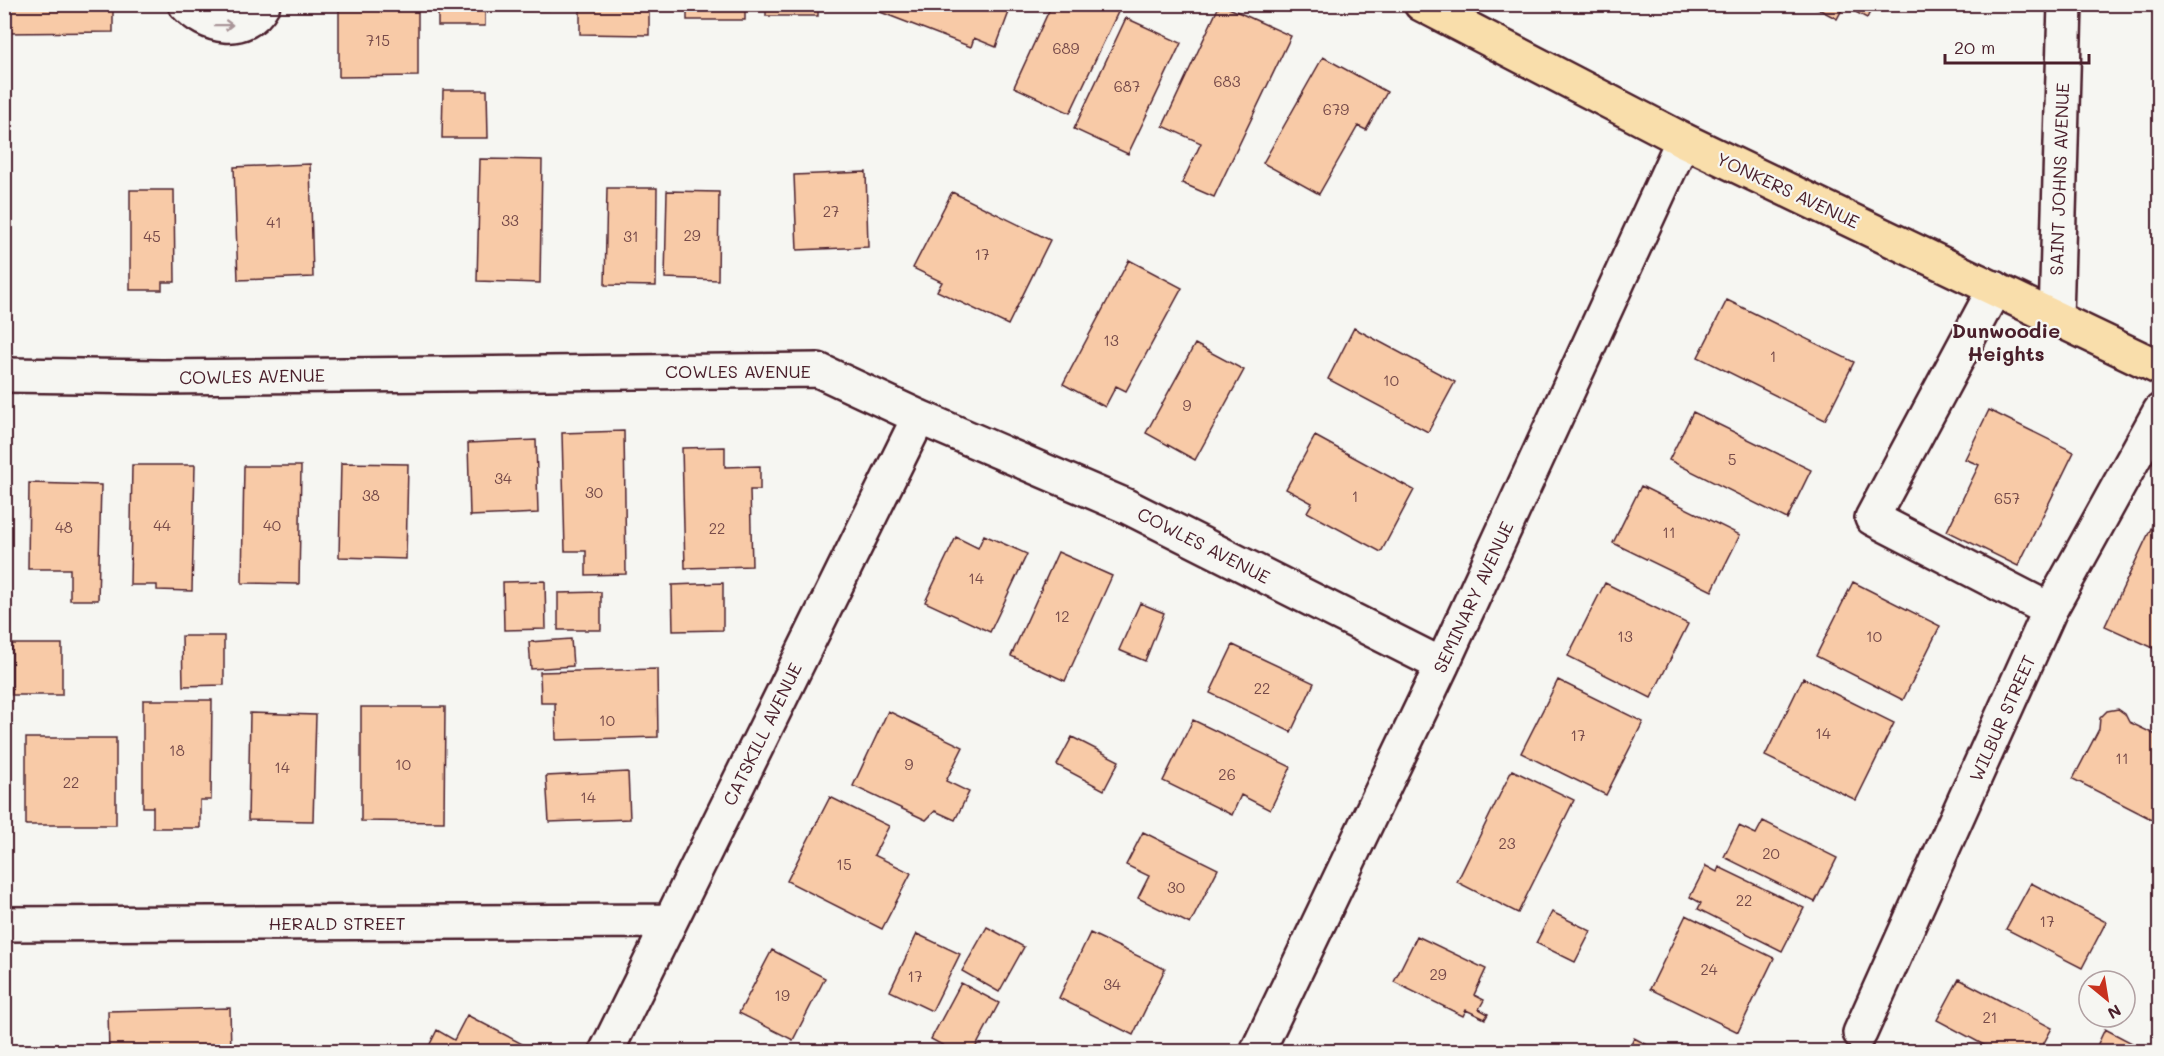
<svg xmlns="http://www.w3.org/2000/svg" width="2164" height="1056" font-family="Mali,sans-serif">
	<rect width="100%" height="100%" fill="#f6f6f2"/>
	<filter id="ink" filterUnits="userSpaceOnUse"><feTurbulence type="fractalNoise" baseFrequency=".0167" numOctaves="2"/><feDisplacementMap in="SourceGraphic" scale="12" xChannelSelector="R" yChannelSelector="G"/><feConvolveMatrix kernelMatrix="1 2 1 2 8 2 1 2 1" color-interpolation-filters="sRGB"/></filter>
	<g filter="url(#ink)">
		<path fill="#f8caa7" stroke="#4a1f2b" stroke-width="1.5" d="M 4,4 L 113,4 L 113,32 L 4,33 Z
			M 339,4 L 418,4 L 418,76 L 339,77 Z
			M 438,4 L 485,4 L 485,26 L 438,26 Z
			M 504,4 L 549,4 L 549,10 L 504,11 Z
			M 580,4 L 649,4 L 649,35 L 580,34 Z
			M 687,4 L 745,4 L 745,20 L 687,20 Z
			M 766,4 L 818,4 L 818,16 L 766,16 Z
			M 877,4 L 1012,4 L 996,47 L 974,38 L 971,47 L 875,10 Z
			M 1052,4 L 1107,4 L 1119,10 L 1070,113 L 1014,87 Z
			M 1220,4 L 1291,36 L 1214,197 L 1182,183 L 1201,143 L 1163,126 Z
			M 1809,4 L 1874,4 L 1867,18 L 1844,6 L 1837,19 Z
			M 1126,18 L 1181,43 L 1128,154 L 1074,129 Z
			M 1323,57 L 1387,92 L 1366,130 L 1358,126 L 1319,194 L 1263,163 Z
			M 443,90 L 487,90 L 488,138 L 442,138 Z
			M 480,159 L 542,160 L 540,283 L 477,281 Z
			M 310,164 L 313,277 L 238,280 L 234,167 Z
			M 866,172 L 868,247 L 797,250 L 794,175 Z
			M 607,188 L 657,188 L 656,286 L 605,285 Z
			M 130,190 L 174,190 L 175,282 L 162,282 L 162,290 L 130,290 Z
			M 667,191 L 719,192 L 718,280 L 665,278 Z
			M 952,192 L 1050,240 L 1008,325 L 937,291 L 942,282 L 913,268 Z
			M 1129,260 L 1182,288 L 1126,391 L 1116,386 L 1105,407 L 1063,384 Z
			M 1727,300 L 1854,362 L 1825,420 L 1698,357 Z
			M 1354,328 L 1455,382 L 1428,432 L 1328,379 Z
			M 1195,344 L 1244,370 L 1195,460 L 1146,433 Z
			M 1989,410 L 2074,452 L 2018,566 L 1947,531 L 1979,465 L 1965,459 Z
			M 1693,412 L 1811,470 L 1787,519 L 1669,460 Z
			M 624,431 L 626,574 L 586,575 L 586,551 L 565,551 L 562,433 Z
			M 1315,436 L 1414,490 L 1381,552 L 1307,512 L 1312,503 L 1286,489 Z
			M 536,440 L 538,513 L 470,516 L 468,443 Z
			M 725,447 L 725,467 L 760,466 L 760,490 L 750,490 L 752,566 L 685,568 L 682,448 Z
			M 341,463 L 408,464 L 406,559 L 339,557 Z
			M 132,465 L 195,465 L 192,591 L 157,590 L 157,585 L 130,585 Z
			M 244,466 L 301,466 L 299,584 L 242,583 Z
			M 29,483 L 101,485 L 98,600 L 70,600 L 70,569 L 28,569 Z
			M 1641,486 L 1740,535 L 1712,591 L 1613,543 Z
			M 2155,520 L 2160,522 L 2160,651 L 2105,626 Z
			M 984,535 L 1027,554 L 990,632 L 925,602 L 956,537 L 978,548 Z
			M 1058,552 L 1112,576 L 1065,681 L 1011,656 Z
			M 545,581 L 546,629 L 504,630 L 503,582 Z
			M 1853,582 L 1940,626 L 1903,700 L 1816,656 Z
			M 723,583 L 723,630 L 673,631 L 672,585 Z
			M 1605,583 L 1688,624 L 1651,698 L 1568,656 Z
			M 601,592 L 601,630 L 558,630 L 558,593 Z
			M 1140,603 L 1164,613 L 1145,661 L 1119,650 Z
			M 182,636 L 224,636 L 224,685 L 183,686 Z
			M 571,639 L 573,666 L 531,669 L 529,642 Z
			M 12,644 L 62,644 L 62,695 L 12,695 Z
			M 1233,645 L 1314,683 L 1291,732 L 1210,693 Z
			M 657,669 L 658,737 L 556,740 L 555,703 L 541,703 L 540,672 Z
			M 1803,678 L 1894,723 L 1856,800 L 1765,756 Z
			M 1558,680 L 1643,722 L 1606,795 L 1521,753 Z
			M 143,700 L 212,700 L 211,800 L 200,800 L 200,828 L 153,828 L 153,807 L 143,807 Z
			M 361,707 L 445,707 L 444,822 L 361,821 Z
			M 2118,709 L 2125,714 L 2129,722 L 2160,737 L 2159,823 L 2073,779 L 2099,729 L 2100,718 L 2107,711 Z
			M 888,711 L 963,747 L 946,781 L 969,792 L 955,820 L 935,811 L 926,820 L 853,786 Z
			M 250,713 L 316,715 L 313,821 L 248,820 Z
			M 1193,720 L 1291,767 L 1270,810 L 1241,795 L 1232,815 L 1163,781 Z
			M 1072,737 L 1119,761 L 1104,790 L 1057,765 Z
			M 26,738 L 116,738 L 116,825 L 26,825 Z
			M 1512,770 L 1574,800 L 1518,913 L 1457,882 Z
			M 628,772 L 630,819 L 549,822 L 546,776 Z
			M 830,797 L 889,826 L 874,855 L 911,873 L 882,929 L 787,881 Z
			M 1763,821 L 1837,858 L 1815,902 L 1724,857 L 1739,826 L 1756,834 Z
			M 1143,832 L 1218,869 L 1190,924 L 1138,898 L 1149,876 L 1126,865 Z
			M 1706,866 L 1717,872 L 1719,867 L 1804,908 L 1782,951 L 1698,909 L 1701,903 L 1690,897 Z
			M 2031,883 L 2106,922 L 2082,968 L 2006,929 Z
			M 1552,912 L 1591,931 L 1575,962 L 1536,943 Z
			M 1686,915 L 1774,958 L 1738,1032 L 1650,989 Z
			M 987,927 L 1024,947 L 999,992 L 962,971 Z
			M 1090,933 L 1165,969 L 1133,1035 L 1059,998 Z
			M 917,934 L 960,954 L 932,1011 L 890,991 Z
			M 1417,936 L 1486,969 L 1474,995 L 1484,1000 L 1479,1009 L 1488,1014 L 1485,1019 L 1466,1010 L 1463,1016 L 1394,982 Z
			M 772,950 L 825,978 L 793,1040 L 739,1013 Z
			M 1959,979 L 2052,1028 L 2039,1052 L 1997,1052 L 1937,1020 Z
			M 961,983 L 999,1003 L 973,1052 L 955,1052 L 931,1039 Z
			M 230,1008 L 231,1052 L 109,1052 L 108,1011 Z
			M 467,1015 L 532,1049 L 531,1052 L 426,1052 L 437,1030 L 454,1040 Z
			M 2105,1029 L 2134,1044 L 2130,1052 L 2094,1052 Z
			M 1634,1038 L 1661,1052 L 1628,1052 Z"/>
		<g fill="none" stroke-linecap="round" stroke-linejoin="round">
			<defs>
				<path id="minor" d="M 185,4 C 206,27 245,37 263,4
					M 1995,288 L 1872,518 L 2050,610
					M 2056,318 L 2065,4
					M 4,375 L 162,377 L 818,370 L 919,417 L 1126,506 L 1442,665
					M 4,924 L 669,921
					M 1860,1033 L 2050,610 L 2160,411
					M 606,1052 L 919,417
					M 1257,1052 L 1442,665 L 1683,140"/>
				<path id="major" d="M 1421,4 L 1683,140 L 2160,368"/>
			</defs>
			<use href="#minor" stroke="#4a1f2b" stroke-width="38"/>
			<use href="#major" stroke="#4a1f2b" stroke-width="38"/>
			<use href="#minor" stroke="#f6f6f2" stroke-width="33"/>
			<use href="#major" stroke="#f9deab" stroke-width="33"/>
		</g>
		<defs><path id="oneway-shaft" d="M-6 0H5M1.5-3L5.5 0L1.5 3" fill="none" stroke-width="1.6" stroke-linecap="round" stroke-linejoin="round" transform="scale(1.5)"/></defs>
		<use stroke="#a99598" href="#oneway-shaft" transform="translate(224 25) rotate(-1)"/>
	</g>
	<g text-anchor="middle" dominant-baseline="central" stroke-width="4.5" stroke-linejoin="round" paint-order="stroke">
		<g font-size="15" fill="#764a4a">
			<text x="378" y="40">715</text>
			<text x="1066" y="48">689</text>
			<text x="1227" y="81">683</text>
			<text x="1127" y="86">687</text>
			<text x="1336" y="109">679</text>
			<text x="831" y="211">27</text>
			<text x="510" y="220">33</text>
			<text x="274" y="222">41</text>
			<text x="692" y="235">29</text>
			<text x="152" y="236">45</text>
			<text x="631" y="236">31</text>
			<text x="982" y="254">17</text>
			<text x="1111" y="340">13</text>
			<text x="1773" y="356">1</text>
			<text x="1391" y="380">10</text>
			<text x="1187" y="405">9</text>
			<text x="1732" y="459">5</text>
			<text x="503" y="478">34</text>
			<text x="594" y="492">30</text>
			<text x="371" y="495">38</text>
			<text x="1355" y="496">1</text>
			<text x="2007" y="498">657</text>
			<text x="162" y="525">44</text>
			<text x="272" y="525">40</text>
			<text x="64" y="527">48</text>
			<text x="717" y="528">22</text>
			<text x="1669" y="532">11</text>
			<text x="976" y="578">14</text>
			<text x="1062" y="616">12</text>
			<text x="1625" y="636">13</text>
			<text x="1874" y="636">10</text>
			<text x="1262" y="688">22</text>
			<text x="607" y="720">10</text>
			<text x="1823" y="733">14</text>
			<text x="1578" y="735">17</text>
			<text x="177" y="750">18</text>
			<text x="2122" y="758">11</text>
			<text x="403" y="764">10</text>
			<text x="909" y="764">9</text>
			<text x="282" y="767">14</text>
			<text x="1227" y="774">26</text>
			<text x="71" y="782">22</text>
			<text x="588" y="797">14</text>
			<text x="1507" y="843">23</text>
			<text x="1771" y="853">20</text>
			<text x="844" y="864">15</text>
			<text x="1176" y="887">30</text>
			<text x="1744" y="900">22</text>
			<text x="2047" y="921">17</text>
			<text x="1709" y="969">24</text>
			<text x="1438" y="974">29</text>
			<text x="915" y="976">17</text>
			<text x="1112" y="984">34</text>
			<text x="782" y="995">19</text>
			<text x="1990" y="1017">21</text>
		</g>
		<g font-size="18" fill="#4a1f2b" stroke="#f6f6f2">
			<text transform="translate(2059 179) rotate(-88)">SAINT JOHNS AVENUE</text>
			<text transform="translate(1788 190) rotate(25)">YONKERS AVENUE</text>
			<text x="738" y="371">COWLES AVENUE</text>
			<text transform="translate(252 376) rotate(-1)">COWLES AVENUE</text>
			<text transform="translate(1204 545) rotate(27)">COWLES AVENUE</text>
			<text transform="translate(1473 597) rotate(-65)">SEMINARY AVENUE</text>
			<text transform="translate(2002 718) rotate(-66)">WILBUR STREET</text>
			<text transform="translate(762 734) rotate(-64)">CATSKILL AVENUE</text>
			<text x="337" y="923">HERALD STREET</text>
		</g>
		<g font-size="20" font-weight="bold" fill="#4a1f2b" stroke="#f6f6f2">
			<text x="2006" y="330">Dunwoodie<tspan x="2006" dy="23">Heights</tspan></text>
		</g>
	</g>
	<rect width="2164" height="1056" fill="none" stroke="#f6f6f2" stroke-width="24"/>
	<rect x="12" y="12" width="2140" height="1032" fill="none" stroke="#4a1f2b" stroke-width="2" filter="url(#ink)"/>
	<g transform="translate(2107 999) rotate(150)"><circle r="28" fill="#f6f6f2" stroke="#b1a0a2" stroke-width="1.5"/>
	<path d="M0-4.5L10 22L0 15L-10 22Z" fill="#c8321e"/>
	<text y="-9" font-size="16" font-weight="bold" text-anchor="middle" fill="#4a1f2b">N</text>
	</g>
	<path d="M1945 54v9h144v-9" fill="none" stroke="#4a1f2b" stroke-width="3"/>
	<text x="1954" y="54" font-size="18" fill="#4a1f2b" stroke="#f6f6f2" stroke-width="4.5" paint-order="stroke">20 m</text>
</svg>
